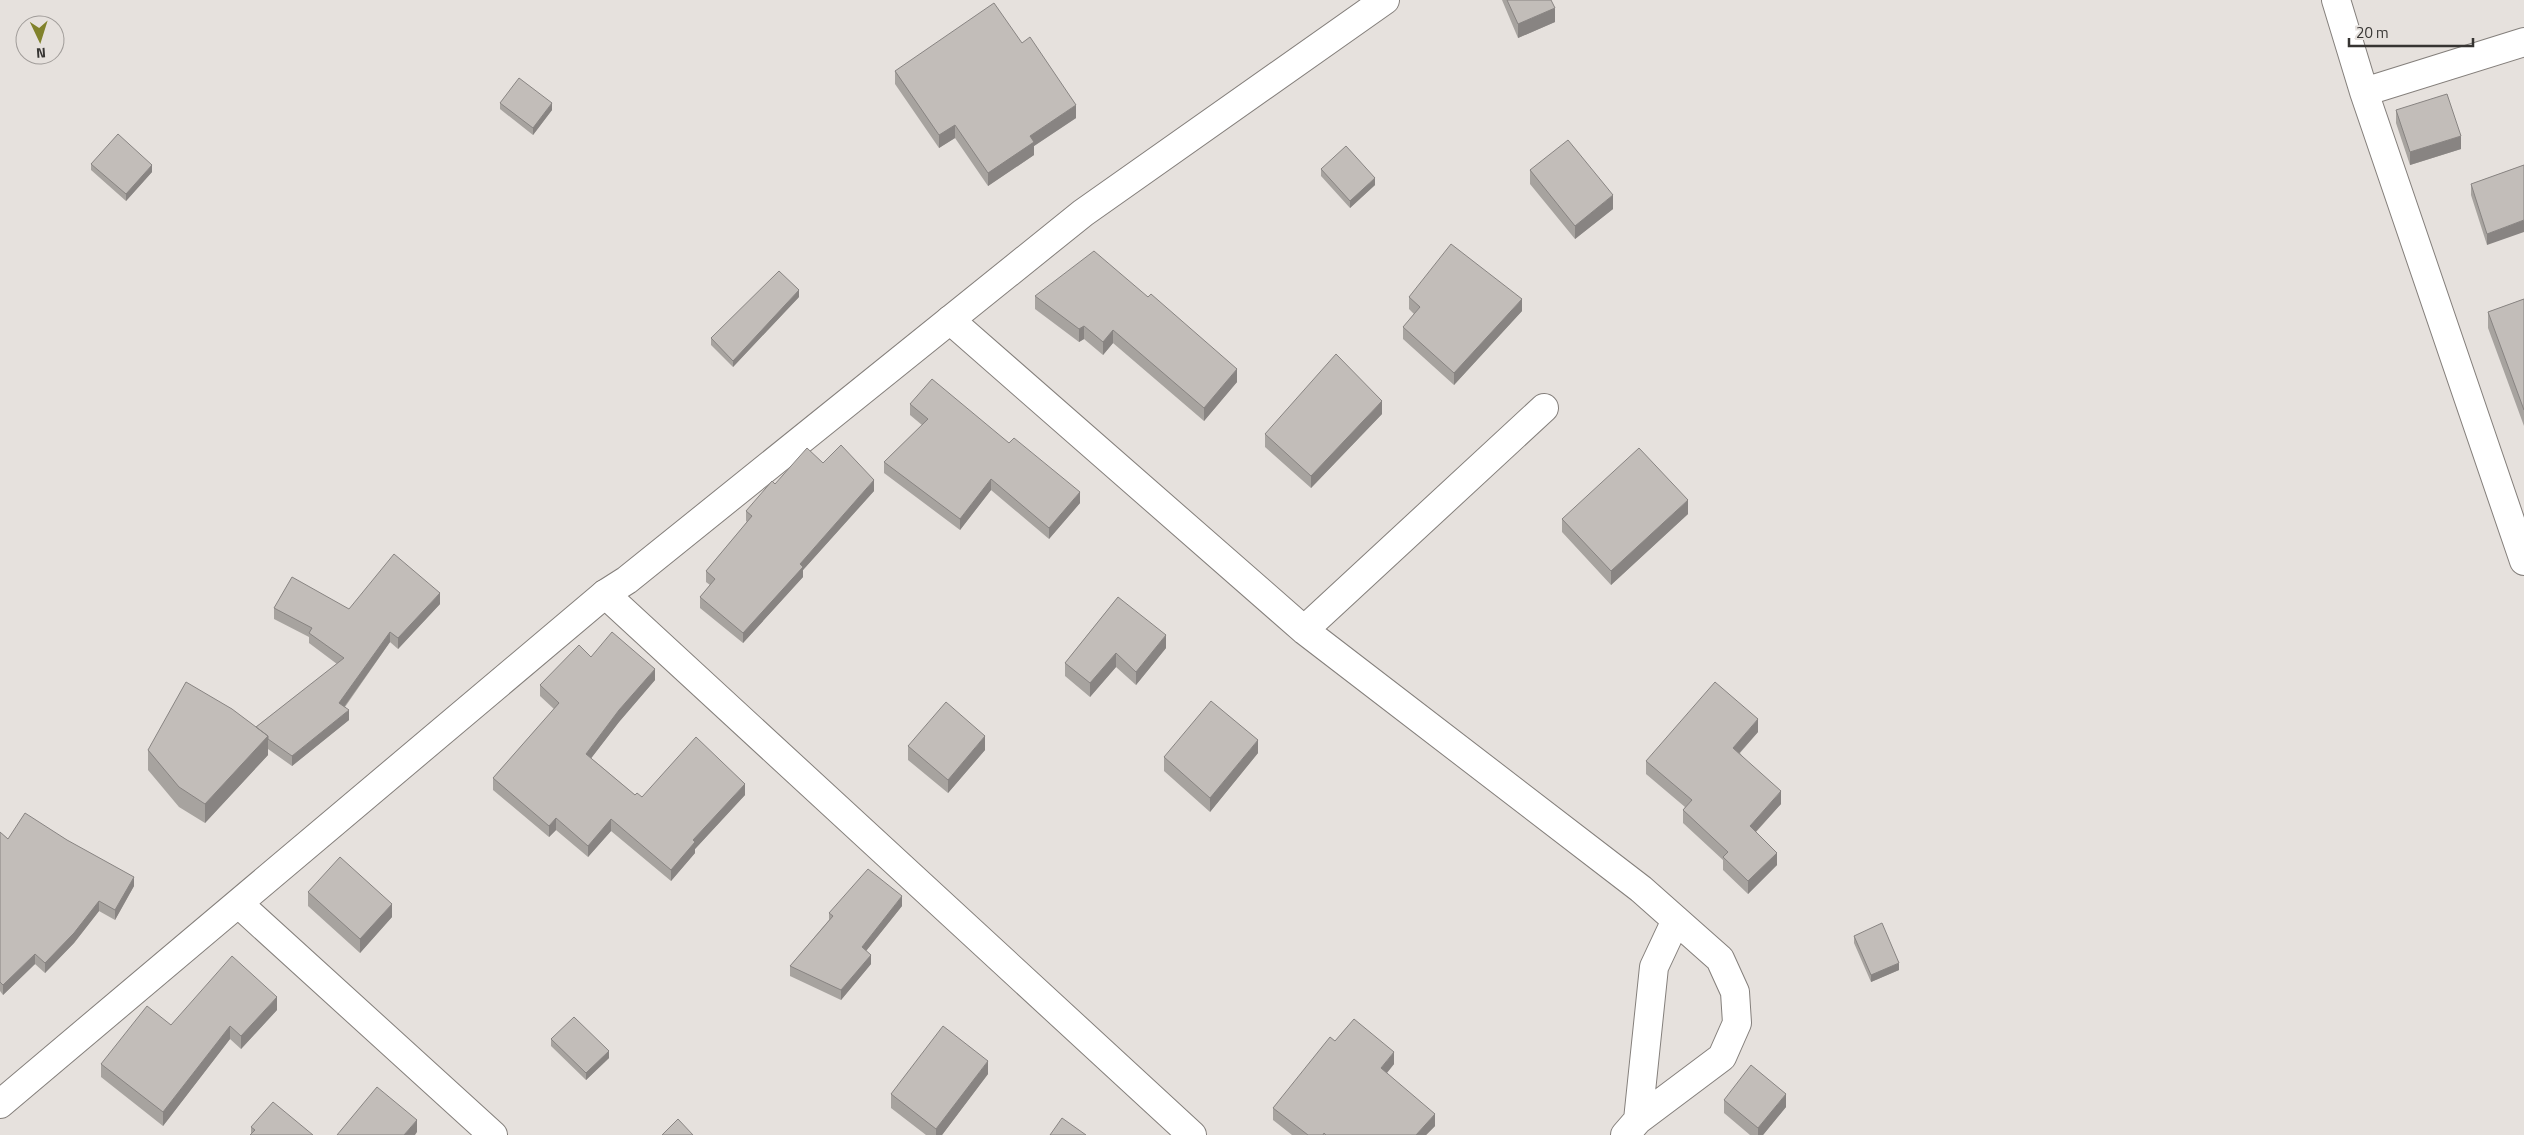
<svg xmlns="http://www.w3.org/2000/svg" width="2524" height="1135" font-family="'Titillium Web',sans-serif">
	<rect width="100%" height="100%" fill="#e6e1dd"/>
	<g fill="none" stroke-linecap="round" stroke-linejoin="round">
		<defs>
			<path id="street" d="M 2336,0 L 2364,92 L 2524,561
				M 2364,92 L 2524,42
				M 950,320 L 1304,630 L 1641,889 L 1720,959 L 1735,992 L 1737,1023 L 1722,1057 L 1638,1120 L 1625,1135
				M 605,594 L 1192,1135
				M 1304,630 L 1544,408
				M 239,904 L 493,1135
				M 1638,1120 L 1654,967 L 1676,920"/>
			<path id="primary" d="M 0,1104 L 605,594 L 627,580 L 1083,213 L 1385,0"/>
		</defs>
		<use href="#street" stroke="#847f7b" stroke-width="30"/>
		<use href="#primary" stroke="#847f7b" stroke-width="30"/>
		<use href="#street" stroke="#fff" stroke-width="28"/>
		<use href="#primary" stroke="#fff" stroke-width="28"/>
	</g>
	<path fill="#a7a39f" d="M 1502,0 L 1551,0 L 1555,22 L 1518,38 Z
		M 895,71 L 1076,118 L 1034,146 L 1034,155 L 988,186 L 955,138 L 939,148 L 895,84 Z
		M 500,103 L 552,110 L 533,135 L 500,109 Z
		M 2396,110 L 2461,149 L 2410,165 L 2396,123 Z
		M 91,164 L 152,172 L 126,201 L 91,170 Z
		M 2524,165 L 2487,245 L 2471,195 L 2471,184 Z
		M 1321,169 L 1375,185 L 1350,208 L 1321,176 Z
		M 1530,170 L 1613,209 L 1575,239 L 1530,184 Z
		M 1035,296 L 1237,382 L 1204,421 L 1113,343 L 1103,355 L 1084,339 L 1079,342 L 1035,309 Z
		M 799,297 L 733,367 L 711,345 L 711,338 Z
		M 1409,297 L 1522,311 L 1454,385 L 1403,339 L 1403,327 L 1414,314 L 1409,309 Z
		M 2524,299 L 2524,426 L 2488,328 L 2488,312 Z
		M 910,404 L 1080,503 L 1049,539 L 991,490 L 960,530 L 884,473 L 884,462 L 922,425 L 910,415 Z
		M 1382,414 L 1311,488 L 1265,447 L 1265,434 Z
		M 823,463 L 874,491 L 803,570 L 803,577 L 743,643 L 700,608 L 700,597 L 710,585 L 706,582 L 706,571 L 747,522 L 746,521 L 746,511 L 775,484 Z
		M 1688,514 L 1611,585 L 1562,532 L 1562,519 Z
		M 1118,597 L 1166,648 L 1136,685 L 1116,667 L 1090,697 L 1065,676 L 1065,663 Z
		M 440,604 L 398,649 L 390,642 L 345,707 L 349,720 L 292,766 L 268,749 L 268,755 L 205,823 L 179,807 L 148,770 L 148,750 L 256,727 L 337,664 L 309,643 L 309,637 L 274,619 L 274,608 L 349,609 Z
		M 591,657 L 655,680 L 619,722 L 591,758 L 635,795 L 642,797 L 745,795 L 695,849 L 695,853 L 671,881 L 611,831 L 588,857 L 556,830 L 549,837 L 493,790 L 493,778 L 554,709 L 540,696 L 540,685 Z
		M 1758,732 L 1740,753 L 1781,804 L 1756,832 L 1777,865 L 1748,894 L 1723,870 L 1723,860 L 1683,823 L 1683,810 L 1685,807 L 1646,774 L 1646,761 Z
		M 908,746 L 985,750 L 948,793 L 908,760 Z
		M 1258,753 L 1210,812 L 1164,771 L 1164,757 Z
		M 0,832 L 8,839 L 134,886 L 115,920 L 99,911 L 74,943 L 45,973 L 35,964 L 3,995 L 0,991 Z
		M 308,892 L 392,917 L 360,953 L 308,906 Z
		M 902,906 L 866,951 L 871,964 L 841,1000 L 790,976 L 790,966 L 829,920 L 829,913 Z
		M 1854,936 L 1899,970 L 1871,982 L 1854,943 Z
		M 277,1010 L 241,1049 L 230,1039 L 163,1126 L 101,1077 L 101,1064 Z
		M 551,1039 L 609,1058 L 586,1080 L 551,1046 Z
		M 1335,1041 L 1394,1064 L 1387,1073 L 1435,1126 L 1426,1135 L 1292,1135 L 1273,1120 L 1273,1108 Z
		M 988,1074 L 942,1135 L 926,1135 L 891,1108 L 891,1094 Z
		M 1724,1100 L 1786,1107 L 1763,1135 L 1750,1135 L 1724,1113 Z
		M 251,1127 L 313,1135 L 251,1134 Z"/>
	<path fill="#888482" d="M 1555,8 L 1555,22 L 1518,38 L 1518,24 Z
		M 552,103 L 552,110 L 533,135 L 533,128 Z
		M 1076,105 L 1076,118 L 1034,146 L 1034,155 L 988,186 L 988,173 L 1030,136 Z
		M 955,125 L 955,138 L 939,148 L 939,135 Z
		M 2461,136 L 2461,149 L 2410,165 L 2410,152 Z
		M 152,165 L 152,172 L 126,201 L 126,194 Z
		M 1375,178 L 1375,185 L 1350,208 L 1350,201 Z
		M 1613,195 L 1613,209 L 1575,239 L 1575,226 Z
		M 2524,220 L 2524,232 L 2487,245 L 2487,234 Z
		M 799,290 L 799,297 L 733,367 L 733,361 Z
		M 1522,299 L 1522,311 L 1454,385 L 1454,373 Z
		M 1084,326 L 1084,339 L 1079,342 L 1079,329 Z
		M 1113,330 L 1113,343 L 1103,355 L 1103,342 Z
		M 1237,369 L 1237,382 L 1204,421 L 1204,408 Z
		M 1382,401 L 1382,414 L 1311,488 L 1311,476 Z
		M 991,479 L 991,490 L 960,530 L 960,519 Z
		M 874,480 L 874,491 L 803,570 L 803,577 L 743,643 L 743,633 L 800,564 Z
		M 1080,492 L 1080,503 L 1049,539 L 1049,528 Z
		M 1688,500 L 1688,514 L 1611,585 L 1611,571 Z
		M 440,593 L 440,604 L 398,649 L 398,638 Z
		M 390,632 L 390,642 L 339,714 L 339,703 Z
		M 1166,635 L 1166,648 L 1136,685 L 1136,672 Z
		M 1116,653 L 1116,667 L 1090,697 L 1090,683 Z
		M 655,669 L 655,680 L 619,722 L 586,765 L 586,754 L 619,710 Z
		M 349,710 L 349,720 L 292,766 L 292,756 Z
		M 1758,719 L 1758,732 L 1733,760 L 1733,748 Z
		M 268,736 L 268,755 L 205,823 L 205,804 Z
		M 985,736 L 985,750 L 948,793 L 948,780 Z
		M 1258,740 L 1258,753 L 1210,812 L 1210,798 Z
		M 745,784 L 745,795 L 695,849 L 695,853 L 671,881 L 671,870 L 693,840 Z
		M 1781,791 L 1781,804 L 1750,838 L 1750,826 Z
		M 556,818 L 556,830 L 549,837 L 549,826 Z
		M 611,819 L 611,831 L 588,857 L 588,846 Z
		M 1777,853 L 1777,865 L 1748,894 L 1748,881 Z
		M 134,877 L 134,886 L 115,920 L 115,910 Z
		M 902,896 L 902,906 L 862,956 L 862,947 Z
		M 99,901 L 99,911 L 74,943 L 45,973 L 45,963 Z
		M 392,904 L 392,917 L 360,953 L 360,939 Z
		M 35,954 L 35,964 L 3,995 L 3,985 Z
		M 871,955 L 871,964 L 841,1000 L 841,990 Z
		M 1899,963 L 1899,970 L 1871,982 L 1871,975 Z
		M 277,997 L 277,1010 L 241,1049 L 241,1036 Z
		M 230,1026 L 230,1039 L 163,1126 L 163,1112 Z
		M 609,1051 L 609,1058 L 586,1080 L 586,1073 Z
		M 1394,1052 L 1394,1064 L 1381,1080 L 1381,1068 Z
		M 988,1061 L 988,1074 L 942,1135 L 936,1135 L 936,1129 Z
		M 1786,1094 L 1786,1107 L 1763,1135 L 1758,1135 L 1758,1128 Z
		M 1435,1114 L 1435,1126 L 1426,1135 L 1416,1135 Z
		M 417,1120 L 417,1132 L 415,1135 L 404,1135 Z"/>
	<path fill="#c2bdb9" stroke="#888482" d="M 1507,0 L 1551,0 L 1555,8 L 1518,24 Z
		M 994,3 L 1022,43 L 1030,37 L 1076,105 L 1030,136 L 1034,142 L 988,173 L 955,125 L 939,135 L 895,71 Z
		M 519,78 L 552,103 L 533,128 L 500,103 Z
		M 2447,94 L 2461,136 L 2410,152 L 2396,110 Z
		M 118,134 L 152,165 L 126,194 L 91,164 Z
		M 1568,140 L 1613,195 L 1575,226 L 1530,170 Z
		M 1346,146 L 1375,178 L 1350,201 L 1321,169 Z
		M 2524,165 L 2524,220 L 2487,234 L 2471,184 Z
		M 1451,244 L 1522,299 L 1454,373 L 1403,327 L 1420,307 L 1409,297 Z
		M 1094,251 L 1148,297 L 1151,294 L 1237,369 L 1204,408 L 1113,330 L 1103,342 L 1084,326 L 1079,329 L 1035,296 Z
		M 779,271 L 799,290 L 733,361 L 711,338 Z
		M 2524,299 L 2524,410 L 2488,312 Z
		M 1336,354 L 1382,401 L 1311,476 L 1265,434 Z
		M 932,379 L 1009,443 L 1014,438 L 1080,492 L 1049,528 L 991,479 L 960,519 L 884,462 L 928,419 L 910,404 Z
		M 841,445 L 874,480 L 800,564 L 803,567 L 743,633 L 700,597 L 715,579 L 706,571 L 752,516 L 746,511 L 772,481 L 775,484 L 807,448 L 823,463 Z
		M 1639,448 L 1688,500 L 1611,571 L 1562,519 Z
		M 394,554 L 440,593 L 398,638 L 390,632 L 339,703 L 349,710 L 292,756 L 268,739 L 268,736 L 256,727 L 344,658 L 309,633 L 312,628 L 274,608 L 292,577 L 349,609 Z
		M 1118,597 L 1166,635 L 1136,672 L 1116,653 L 1090,683 L 1065,663 Z
		M 612,632 L 655,669 L 619,710 L 586,754 L 635,795 L 637,793 L 642,797 L 696,737 L 745,784 L 693,840 L 695,842 L 671,870 L 611,819 L 588,846 L 556,818 L 549,826 L 493,778 L 559,703 L 540,685 L 579,645 L 591,657 Z
		M 186,682 L 232,709 L 268,736 L 205,804 L 179,787 L 148,750 Z
		M 1715,682 L 1758,719 L 1733,748 L 1781,791 L 1750,826 L 1777,853 L 1748,881 L 1723,857 L 1728,852 L 1683,810 L 1692,800 L 1646,761 Z
		M 1211,701 L 1258,740 L 1210,798 L 1164,757 Z
		M 946,702 L 985,736 L 948,780 L 908,746 Z
		M 25,813 L 67,840 L 134,877 L 115,910 L 99,901 L 74,933 L 45,963 L 35,954 L 3,985 L 0,982 L 0,832 L 8,839 Z
		M 340,857 L 392,904 L 360,939 L 308,892 Z
		M 868,869 L 902,896 L 862,947 L 871,955 L 841,990 L 790,966 L 833,916 L 829,913 Z
		M 1882,923 L 1899,963 L 1871,975 L 1854,936 Z
		M 232,956 L 277,997 L 241,1036 L 230,1026 L 163,1112 L 101,1064 L 147,1006 L 171,1025 Z
		M 574,1017 L 609,1051 L 586,1073 L 551,1039 Z
		M 1354,1019 L 1394,1052 L 1381,1068 L 1435,1114 L 1416,1135 L 1326,1135 L 1324,1133 L 1323,1135 L 1308,1135 L 1273,1108 L 1330,1037 L 1335,1041 Z
		M 943,1026 L 988,1061 L 936,1129 L 891,1094 Z
		M 1751,1065 L 1786,1094 L 1758,1128 L 1724,1100 Z
		M 377,1087 L 417,1120 L 404,1135 L 337,1135 Z
		M 273,1102 L 313,1135 L 250,1135 L 255,1130 L 251,1127 Z
		M 1062,1118 L 1086,1135 L 1050,1135 Z
		M 678,1119 L 693,1135 L 662,1135 Z"/>
	<g transform="translate(40 40) rotate(176)"><circle r="24" fill="#e6e1dd" stroke="#a09c99"/>
	<path d="M0-4L9 19L0 12L-9 19Z" fill="#81822b"/>
	<text y="-8" font-size="14" font-weight="bold" text-anchor="middle" fill="#363432">N</text>
	</g>
	<path d="M2349 38v8h124v-8" fill="none" stroke="#363432" stroke-width="2.5"/>
	<text x="2356" y="38" font-size="15" fill="#363432" stroke="#e6e1dd" stroke-width="4" paint-order="stroke">20 m</text>
</svg>
